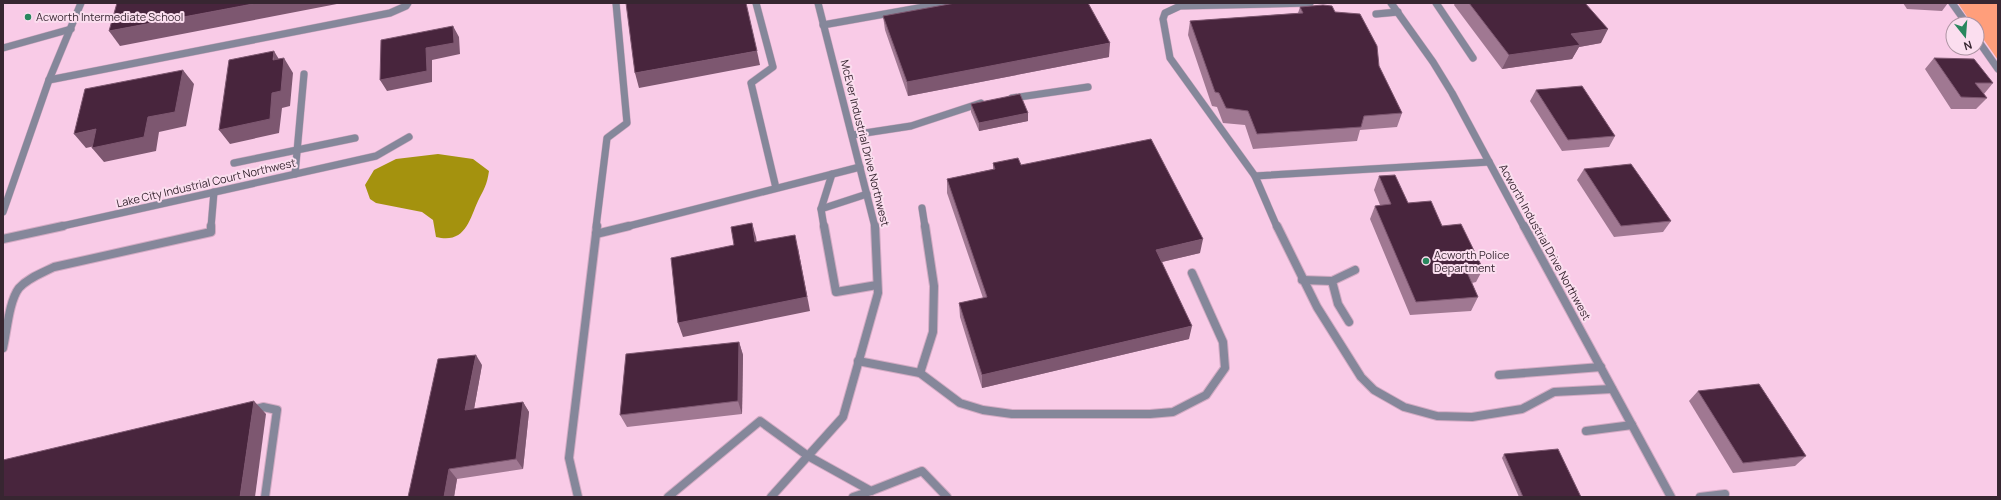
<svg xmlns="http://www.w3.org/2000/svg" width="2001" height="500" viewBox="0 0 2001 500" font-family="Manrope,sans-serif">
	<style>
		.green { fill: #ff9e7b }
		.water { fill: #a4920e }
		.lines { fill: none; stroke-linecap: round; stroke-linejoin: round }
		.service-far1-casing { stroke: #d2aac3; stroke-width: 8 }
		.service-casing { stroke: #d2aac3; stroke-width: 10 }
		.minor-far1-casing { stroke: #d2aac3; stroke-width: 8 }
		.minor-casing { stroke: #d2aac3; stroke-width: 10 }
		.tertiary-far1-casing { stroke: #d2aac3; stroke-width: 8 }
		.tertiary-casing { stroke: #d2aac3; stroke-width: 10 }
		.service-far1 { stroke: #85879a; stroke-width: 7 }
		.service { stroke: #85879a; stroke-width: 8 }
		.minor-far1 { stroke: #85879a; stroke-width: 7 }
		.minor { stroke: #85879a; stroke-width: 8 }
		.tertiary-far1 { stroke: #85879a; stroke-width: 7 }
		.tertiary { stroke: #85879a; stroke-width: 8 }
		.wall { fill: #a07892 }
		.shaded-wall { fill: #7d5770 }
		.building { fill: #48253d; stroke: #7d5770 }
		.poi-dot { fill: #29875e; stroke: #fbdeef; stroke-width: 1.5 }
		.labels { text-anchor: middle; stroke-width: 4; stroke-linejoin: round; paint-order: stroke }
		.poi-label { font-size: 11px; fill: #372631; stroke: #fbdeef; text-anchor: start }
		.street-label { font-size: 11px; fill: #372631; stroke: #fbdeef }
	</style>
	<rect width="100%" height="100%" fill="#f9cbe7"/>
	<!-- green -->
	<path class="green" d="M1958,3H1998V60L1977,30V24H1972Z"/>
	<!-- water -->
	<path class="water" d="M438,154L473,159L489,171C487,185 484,189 478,201C469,221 465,244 436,237L433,220L422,212L376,203L370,199L365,185L374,170L396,159Z"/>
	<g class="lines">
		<!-- service-far1 casing -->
		<g class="service-far1-casing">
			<g id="service-far1">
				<path d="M756,3L773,67L751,83L776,188"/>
				<path d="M1436,3L1473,58"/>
				<path d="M1376,14L1398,12"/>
				<path d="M823,25L946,3"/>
				<path d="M3,48L71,29"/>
				<path d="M49,80L390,13L406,6L408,3"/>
				<path d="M1012,98L1088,87"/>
				<path d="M852,135L911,126L981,103"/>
				<path d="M234,163L355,138"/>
				<path d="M295,174L304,74"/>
				<path d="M1255,176L1170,58L1163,19L1165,13L1180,6L1310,3"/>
				<path d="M922,208L925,227"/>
				<path d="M821,209L867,194"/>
				<path d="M211,227L214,192"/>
				<path d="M596,227L607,138L627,123L616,3"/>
				<path d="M625,227L860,167"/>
				<path d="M824,227L821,209L832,174"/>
				<path d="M1277,227L1255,176L1489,162"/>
			</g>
		</g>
		<!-- service casing -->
		<g class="service-casing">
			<g id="service">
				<path d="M824,226L836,292L877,285"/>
				<path d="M1277,226L1317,307L1361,377L1374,390L1404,407L1437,416L1472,417L1522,409L1554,392L1612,389"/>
				<path d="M596,234L629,226"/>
				<path d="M1302,280L1332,281"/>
				<path d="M1349,322L1338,304L1332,281L1355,270"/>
				<path d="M3,348C7,331 9,301 19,288C28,278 42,273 54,267L211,232V226"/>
				<path d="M858,361L920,373L960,403L983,410L1012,414H1150L1173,412L1206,395L1225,368L1223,342L1192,273"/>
				<path d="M920,373L933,332L934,286L925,226"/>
				<path d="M1499,375L1601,367"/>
				<path d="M250,411L263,407L277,410L265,497"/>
				<path d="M1586,431L1632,425"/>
				<path d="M578,497L569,458L597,226"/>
				<path d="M668,497L760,421L808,456L871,491L922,471L947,497"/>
				<path d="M853,497L871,491"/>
				<path d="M1700,497L1725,494"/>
			</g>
		</g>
		<!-- minor-far1 casing -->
		<g class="minor-far1-casing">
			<g id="minor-far1">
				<path d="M818,3L875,227"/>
				<path d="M1952,3L1967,24"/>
				<path d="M1977,39L1998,69"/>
				<path d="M3,212L49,80L81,3"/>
				<path d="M58,227L376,156L409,137"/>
			</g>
		</g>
		<!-- minor casing -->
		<g class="minor-casing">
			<g id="minor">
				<path d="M3,239L63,226"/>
				<path d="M771,497L843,417L878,293L875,226"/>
			</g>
		</g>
		<!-- tertiary-far1 casing -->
		<g class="tertiary-far1-casing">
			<path id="tertiary-far1" d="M1391,3L1433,62L1452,93L1524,227"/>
		</g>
		<!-- tertiary casing -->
		<g class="tertiary-casing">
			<path id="tertiary" d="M1524,226L1671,497"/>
		</g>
		<!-- service-far1 -->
		<use href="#service-far1" class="service-far1"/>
		<!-- service -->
		<use href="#service" class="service"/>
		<!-- minor-far1 -->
		<use href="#minor-far1" class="minor-far1"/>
		<!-- minor -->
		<use href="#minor" class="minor"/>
		<!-- tertiary-far1 -->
		<use href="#tertiary-far1" class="tertiary-far1"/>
		<!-- tertiary -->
		<use href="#tertiary" class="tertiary"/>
	</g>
	<!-- wall -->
	<g class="wall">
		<path d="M1455,3H1585L1601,43L1579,47L1572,59L1502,69L1454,5Z"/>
		<path d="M1903,3H1948L1942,11L1907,9Z"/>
		<path d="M1300,7L1335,12L1379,66L1402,113L1397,127L1360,130L1357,141L1253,149L1245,125L1223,123L1217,107L1212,106L1188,35L1190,21L1298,13Z"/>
		<path d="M883,16L1109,57L908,96L885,30Z"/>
		<path d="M1934,58L1993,83L1984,94L1987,98L1976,109H1951L1925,69Z"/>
		<path d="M1536,90L1615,136L1609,147L1562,151L1530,101Z"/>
		<path d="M971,104L1028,113V121L979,131L971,112Z"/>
		<path d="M993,163L1021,165L1200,253L1162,262L1189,339L982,388L960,317L959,303L983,298L947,193V179L993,169Z"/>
		<path d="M1584,169L1671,221L1663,232L1614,237L1577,180Z"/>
		<path d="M1379,176L1408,203L1442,226L1483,269L1476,282L1472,283L1478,297L1471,311L1410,315L1370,219L1375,206L1380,205L1374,190Z"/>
		<path d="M739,342L743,355L742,414L627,427L620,415Z"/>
		<path d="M482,365L474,409L523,402L529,412L523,469L457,479L454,497H408Z"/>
		<path d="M1698,391L1806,456L1795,466L1733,473L1689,401Z"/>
		<path d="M1504,454L1581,497H1519L1502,458Z"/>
	</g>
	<!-- shaded-wall -->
	<g class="shaded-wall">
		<path d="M258,3H342L120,46L109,31Z"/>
		<path d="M453,26L459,37L460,54L432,60V82L387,91L380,80L426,48Z"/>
		<path d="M1608,29L1601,43L1579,47L1572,59L1502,69L1509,55L1571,34Z"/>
		<path d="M1110,43L1109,57L908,96L907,82Z"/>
		<path d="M274,51L283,66L284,58L293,73L290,106L282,108L279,133L230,144L219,130L272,93Z"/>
		<path d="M757,51L760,65L639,88L635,73Z"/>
		<path d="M183,70L194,84L186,126L159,132L156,151L104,162L92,148L148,117Z"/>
		<path d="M1028,113V121L979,131V123Z"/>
		<path d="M96,129L108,143L86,148L74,134Z"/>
		<path d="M752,223L756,237L759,256L755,242Z"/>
		<path d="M1203,239L1200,253L1153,264L1156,250Z"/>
		<path d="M798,248L810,311L683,337L678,323Z"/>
		<path d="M1192,326L1189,339L982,388V375Z"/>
		<path d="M739,342L743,355L742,414L738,401Z"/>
		<path d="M476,355L482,365L472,420L465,410Z"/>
		<path d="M254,401L266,414L255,497H240Z"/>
		<path d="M523,402L529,412L523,469L516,459Z"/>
		<path d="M449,469L457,479L454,497H444Z"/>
	</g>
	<!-- building -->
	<g class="building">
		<path d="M117,3H258L109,31Z"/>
		<path d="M626,3H746L757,51L635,73Z"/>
		<path d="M955,3H1088L1110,43L907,82L883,16Z"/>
		<path d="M1469,3H1585L1608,29L1571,34L1580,45L1509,55Z"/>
		<path d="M1323,5L1332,6L1335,12L1360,14L1377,46L1379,66L1402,113L1364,116L1361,127L1257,134L1248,111L1226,108L1219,93L1215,92L1190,21L1303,13L1300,7Z"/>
		<path d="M453,26L454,43L426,48L427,71L380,80L381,40Z"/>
		<path d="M274,51L273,60L284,58L281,91L272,93L270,119L219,130L229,60Z"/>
		<path d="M1934,58L1974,59L1993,83H1975L1987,98L1961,97Z"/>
		<path d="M183,70L175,112L148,117L144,137L92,148L96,129L74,134L85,89Z"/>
		<path d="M1582,86L1615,136L1568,140L1536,90Z"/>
		<path d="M1020,94L1028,113L979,123L971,104Z"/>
		<path d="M1151,139L1203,239L1156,250L1192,326L982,375L959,303L987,297L947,179L995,169L993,163L1018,158L1021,165Z"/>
		<path d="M1631,164L1671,221L1621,226L1584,169Z"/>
		<path d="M1395,175L1408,203L1431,201L1442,226L1461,224L1483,269L1466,270L1478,297L1416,302L1375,206L1391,204L1379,176Z"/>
		<path d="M752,223L755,242L795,235L807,297L678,323L671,258L734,245L731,227Z"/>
		<path d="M739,342L738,401L620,415L626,354Z"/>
		<path d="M476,355L465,410L523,402L516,459L449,469L444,497H408L438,359Z"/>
		<path d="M1759,384L1806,456L1743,463L1698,391Z"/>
		<path d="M254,401L240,497H3V460Z"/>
		<path d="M1558,449L1581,497H1523L1504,454Z"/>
	</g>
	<!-- markers -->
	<g class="poi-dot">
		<circle cx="28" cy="17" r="4"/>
		<circle cx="1426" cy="261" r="4"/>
	</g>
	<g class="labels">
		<!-- poi labels -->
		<g class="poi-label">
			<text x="36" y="21">Acworth Intermediate School</text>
			<text x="1434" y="259">Acworth Police<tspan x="1434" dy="13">Department</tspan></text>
		</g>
		<!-- street labels -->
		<g class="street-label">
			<text transform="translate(865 143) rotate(76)" y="4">McEver Industrial Drive Northwest</text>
			<text transform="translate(206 183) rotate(-13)" y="4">Lake City Industrial Court Northwest</text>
			<text transform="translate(1545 242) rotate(61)" y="4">Acworth Industrial Drive Northwest</text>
		</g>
	</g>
	<!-- border -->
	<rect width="2001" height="500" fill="none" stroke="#372631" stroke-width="8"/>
	<!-- north arrow -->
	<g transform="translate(1965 36) rotate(163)"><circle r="19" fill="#fbdeef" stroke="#ad94a3"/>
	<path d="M0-3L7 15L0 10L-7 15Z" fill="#29875e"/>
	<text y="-6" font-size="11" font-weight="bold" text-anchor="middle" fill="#372631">N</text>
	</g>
</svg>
